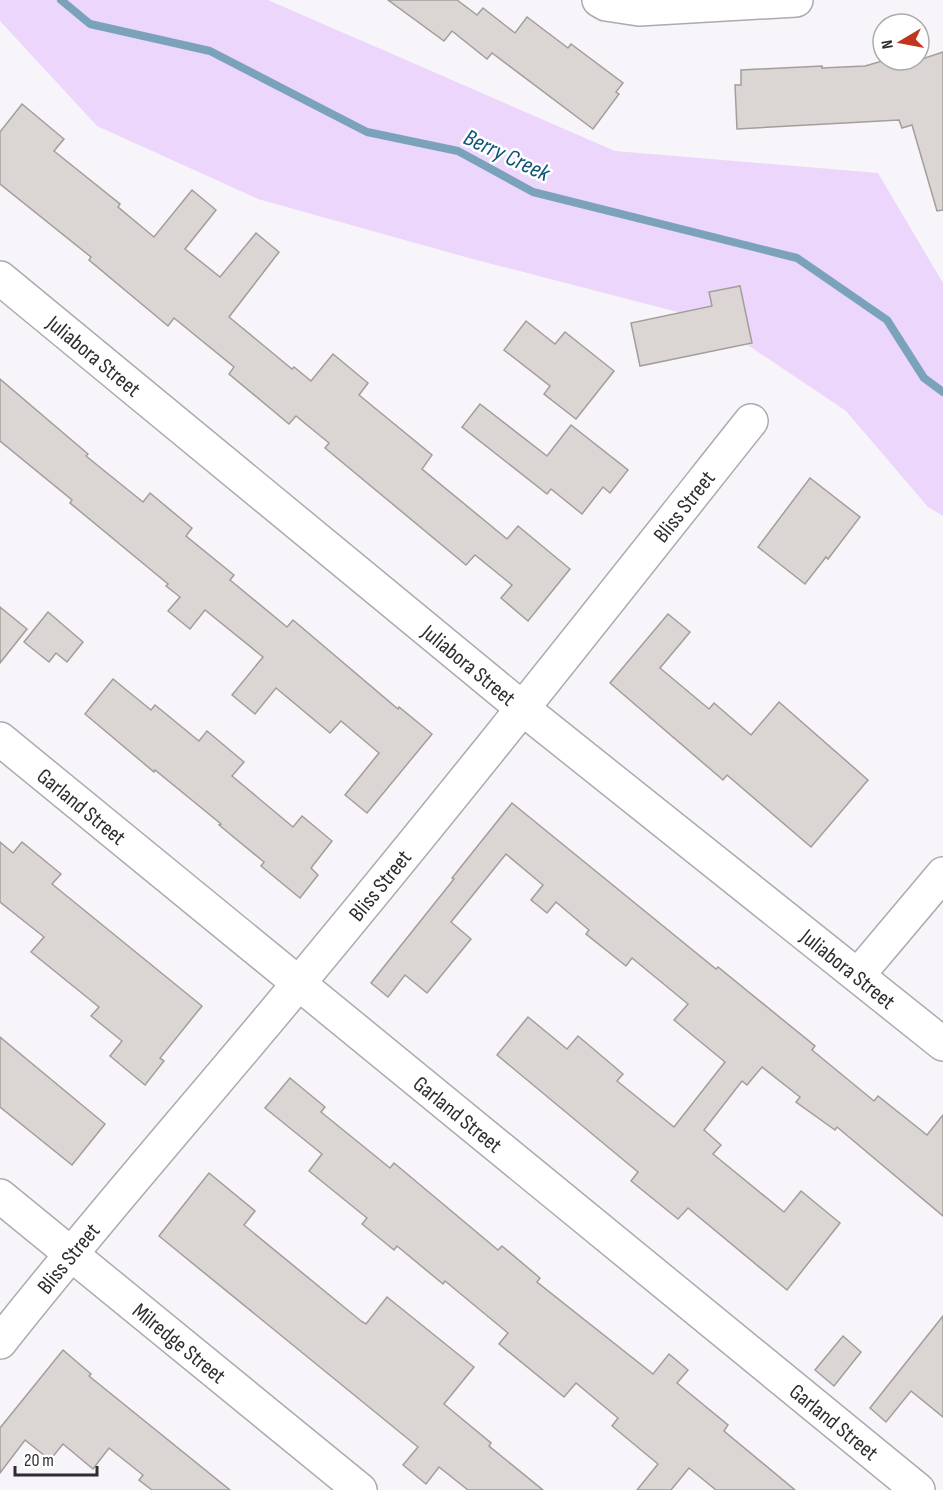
<svg xmlns="http://www.w3.org/2000/svg" width="943" height="1490" viewBox="0 0 943 1490" font-family="'Sofia Sans Condensed',sans-serif">
	<style>
		.green { fill: #ecd6fb }
		.lines { fill: none; stroke-linecap: round; stroke-linejoin: round }
		.stream { stroke: #7aa2bb; stroke-width: 8 }
		.building { fill: #dbd6d3; stroke: #a39e9b; stroke-width: 1.5 }
		.minor-casing { stroke: #adaaaf; stroke-width: 36 }
		.minor { stroke: #fff; stroke-width: 33 }
		.labels { text-anchor: middle; stroke-width: 5; stroke-linejoin: round; paint-order: stroke }
		.street-label { font-size: 22px; fill: #2e2d2f; stroke: #fff }
		.water-label { font-size: 24px; font-style: italic; fill: #0b5576; stroke: #fff }
	</style>
	<rect width="100%" height="100%" fill="#f7f5fa"/>
	<!-- green -->
	<path class="green" d="M0,0H268L615,151L878,173L943,283V516L928,507L846,411L712,321L469,258L258,199L97,126L0,21Z"/>
	<g class="lines">
		<!-- stream -->
		<path class="stream" d="M61,0L90,24L210,51L367,132L458,151L533,192L797,258L887,320L924,378L943,392"/>
	</g>
	<!-- building -->
	<g class="building">
		<path d="M388,0H457L477,15L483,8L515,33L527,17L568,48L571,44L623,83L616,92L619,94L593,129L492,53L487,59L452,31L444,41Z"/>
		<path d="M943,52V210L937,211L912,125L902,128L899,120L737,129L735,85H741V70L822,66V68L865,66L886,60H919Z"/>
		<path d="M22,104L64,139L54,151L120,204L118,207L154,237L192,190L216,210L185,249L220,277L256,233L279,252L229,317L292,369L294,367L311,381L333,354L368,383L359,395L432,455L422,469L507,539L518,526L570,569L528,621L501,598L512,585L475,555L466,565L325,448L329,443L296,416L289,424L229,374L234,367L174,318L168,326L89,260L91,257L0,184V132Z"/>
		<path d="M740,286L752,343L640,366L631,323L712,306L709,292Z"/>
		<path d="M526,321L555,344L565,332L614,371L576,419L544,394L550,386L504,350Z"/>
		<path d="M0,379L88,454L86,456L143,502L150,493L192,528L186,536L234,575L230,580L287,627L293,620L398,709L399,707L432,734L367,813L345,795L379,753L341,721L330,733L276,688L255,714L232,695L263,657L205,610L190,629L168,611L180,597L166,586L168,584L70,503L72,500L0,441Z"/>
		<path d="M480,404L547,456L571,425L628,470L610,493L603,487L582,514L551,489L547,494L462,427Z"/>
		<path d="M810,478L860,517L828,559L826,557L805,584L758,547Z"/>
		<path d="M0,607L27,629L0,663Z"/>
		<path d="M48,612L83,642L67,662L56,653L49,662L24,642Z"/>
		<path d="M668,614L690,632L660,668L709,709L714,703L751,735L779,702L868,780L811,847L727,775L723,780L610,683Z"/>
		<path d="M113,679L151,710L155,705L199,741L207,731L244,762L232,776L293,827L302,816L332,841L311,868L318,875L300,898L261,866L264,862L219,825L221,824L155,770L154,772L85,714Z"/>
		<path d="M512,803L716,969L718,967L815,1046L812,1050L874,1101L878,1096L927,1135L943,1115V1216L837,1127L835,1130L796,1102L800,1097L762,1067L747,1085L742,1081L704,1130L721,1145L713,1154L784,1212L801,1191L840,1223L787,1290L688,1208L678,1219L631,1181L638,1172L497,1055L528,1017L567,1049L578,1036L623,1074L617,1081L674,1127L725,1062L674,1020L688,1004L632,958L626,966L586,934L589,930L556,902L547,913L531,900L543,885L506,854L451,922L471,939L427,993L405,975L388,997L371,983L454,879L452,878Z"/>
		<path d="M0,842L13,853L22,842L61,874L52,884L202,1006L160,1058L164,1061L145,1085L110,1056L122,1041L91,1016L99,1007L31,952L44,937L0,902Z"/>
		<path d="M0,1037L105,1124L72,1165L0,1107Z"/>
		<path d="M290,1078L325,1107L321,1112L390,1168L394,1163L498,1250L502,1246L540,1278L537,1282L653,1374L669,1354L688,1370L677,1383L728,1425L724,1431L795,1490H716L689,1468L671,1490H637L658,1464L612,1426L618,1418L576,1383L564,1397L499,1344L508,1333L445,1281L443,1284L397,1246L394,1250L362,1224L367,1218L309,1171L322,1154L265,1108Z"/>
		<path d="M209,1173L255,1211L244,1225L361,1321L366,1324L387,1297L474,1367L444,1404L491,1443L489,1446L543,1490H468L439,1467L426,1484L403,1465L418,1447L159,1236Z"/>
		<path d="M943,1316V1417L911,1391L886,1422L870,1408Z"/>
		<path d="M843,1336L861,1352L834,1386L815,1370Z"/>
		<path d="M63,1350L91,1374L89,1376L230,1490H152L139,1480L143,1475L109,1448L93,1469L63,1444L50,1460L25,1440L0,1473V1428Z"/>
	</g>
	<g class="lines">
		<!-- minor casing -->
		<g class="minor-casing">
			<g id="minor">
				<path d="M599,0L606,4L639,9L796,0"/>
				<path id="s1" d="M0,278L522,708L943,1044"/>
				<path id="s2" d="M0,739L918,1490"/>
				<path d="M858,975L943,874"/>
				<path id="s3" d="M0,1196L360,1490"/>
				<path id="s4" d="M0,1342C96,1220 199,1104 298,984C452,799 601,610 751,421"/>
			</g>
		</g>
		<!-- minor -->
		<use href="#minor" class="minor"/>
	</g>
	<g class="labels">
		<!-- street labels -->
		<g class="street-label">
			<text dy="8" stroke="none"><textPath href="#s1" startOffset="122">Juliabora Street</textPath></text>
			<text dy="8" stroke="none"><textPath href="#s4" startOffset="1080">Bliss Street</textPath></text>
			<text dy="8" stroke="none"><textPath href="#s1" startOffset="608">Juliabora Street</textPath></text>
			<text dy="8" stroke="none"><textPath href="#s2" startOffset="106">Garland Street</textPath></text>
			<text dy="8" stroke="none"><textPath href="#s4" startOffset="594">Bliss Street</textPath></text>
			<text dy="8" stroke="none"><textPath href="#s1" startOffset="1094">Juliabora Street</textPath></text>
			<text dy="8" stroke="none"><textPath href="#s2" startOffset="592">Garland Street</textPath></text>
			<text dy="8" stroke="none"><textPath href="#s4" startOffset="108">Bliss Street</textPath></text>
			<text dy="8" stroke="none"><textPath href="#s3" startOffset="232">Milredge Street</textPath></text>
			<text dy="8" stroke="none"><textPath href="#s2" startOffset="1078">Garland Street</textPath></text>
		</g>
		<!-- water labels -->
		<g class="water-label">
			<text transform="translate(507 155) rotate(25)" y="8">Berry Creek</text>
		</g>
	</g>
	<!-- north arrow -->
	<g transform="translate(901 42) rotate(260)"><circle r="28" fill="#ffffff" stroke="#ababac" stroke-width="1.5"/>
	<path d="M0-4.5L10 22L0 15L-10 22Z" fill="#c0351d"/>
	<text y="-9" font-size="16" font-weight="bold" text-anchor="middle" fill="#2e2d2f">N</text>
	</g>
	<!-- scale -->
	<path d="M15 1466v9h82v-9" fill="none" stroke="#2e2d2f" stroke-width="3"/>
	<text x="24" y="1466" font-size="18" fill="#2e2d2f" stroke="#ffffff" stroke-width="4.5" paint-order="stroke">20 m</text>
</svg>
